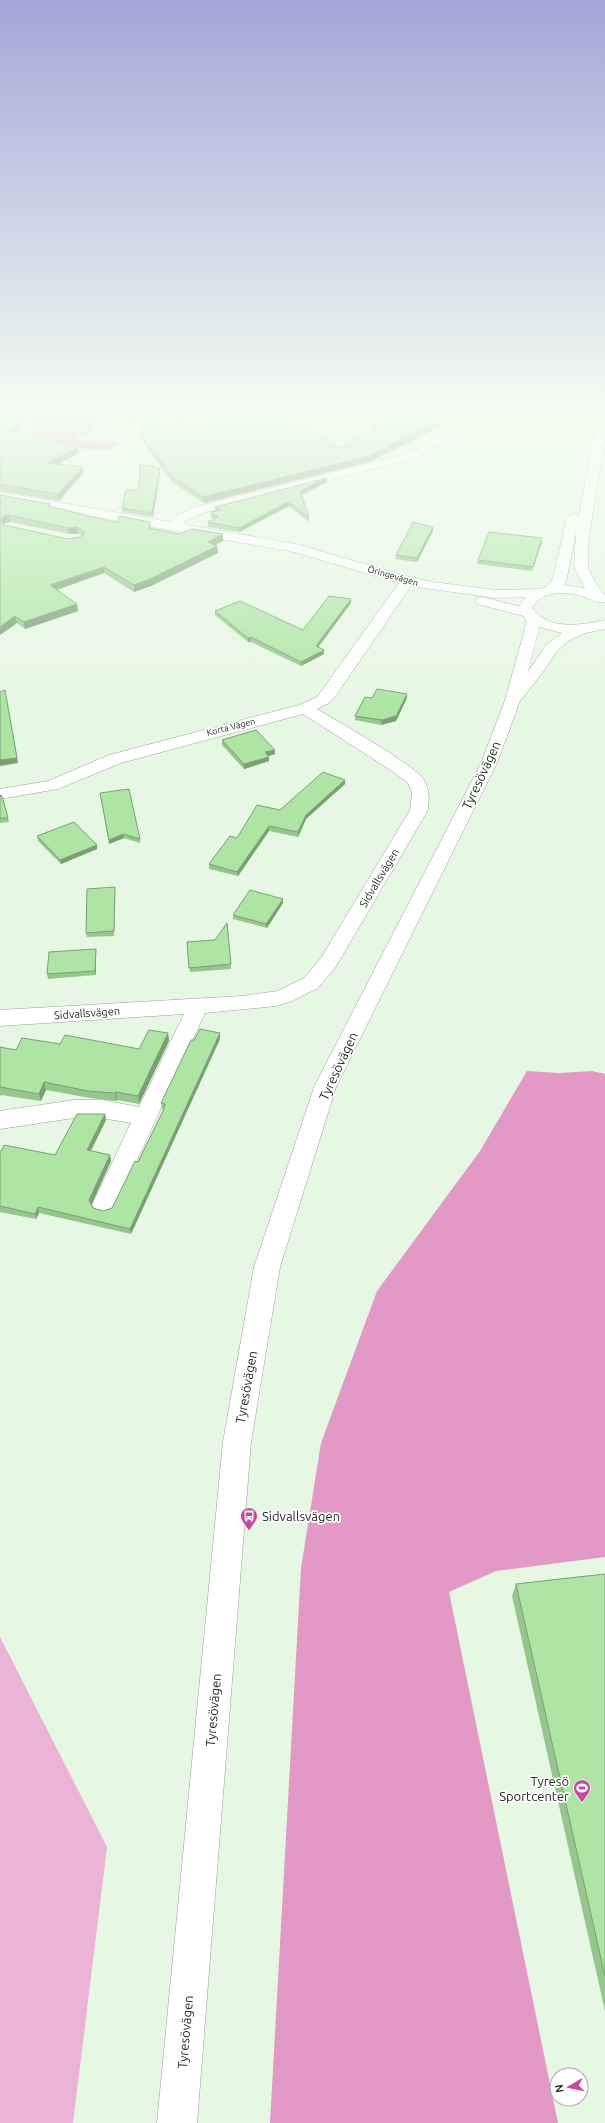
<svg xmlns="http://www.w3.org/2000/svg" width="605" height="2123" viewBox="0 0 605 2123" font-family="Ubuntu,sans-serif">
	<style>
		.green { fill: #ebb4d5 }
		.forest { fill: #e299c6 }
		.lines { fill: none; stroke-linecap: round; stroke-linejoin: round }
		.minor-casing { stroke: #93a490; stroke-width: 1 }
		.secondary-casing { stroke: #93a490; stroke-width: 1 }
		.minor { fill: #fff; fill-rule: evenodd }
		.secondary { fill: #fff; fill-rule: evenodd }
		.wall { fill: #96c58e; fill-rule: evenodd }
		.shaded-wall { fill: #7aa074 }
		.building { fill: #aee5a5; stroke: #7aa074; fill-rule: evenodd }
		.labels { text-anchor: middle; stroke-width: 3.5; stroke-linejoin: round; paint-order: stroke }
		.far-street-label { font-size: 9px; fill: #262d25; stroke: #fff }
		.street-label { font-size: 11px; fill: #262d25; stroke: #fff }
		.near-street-label { font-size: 13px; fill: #262d25; stroke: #fff }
		.near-poi-label { font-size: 13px; fill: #262d25; stroke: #fff; text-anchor: start }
	</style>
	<rect width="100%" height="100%" fill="#e6f8e3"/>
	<!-- green -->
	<path class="green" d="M0,1637L107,1847L73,2123H0Z"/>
	<!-- forest -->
	<g class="forest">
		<path d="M30,412H102L103,416L92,429L74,440L118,442L113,449C85,451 59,446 32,440L33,429L28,420Z"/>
		<path d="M527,1071L559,1073L592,1071L605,1074V1557L496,1571L449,1592L558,2123H270L301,1568L321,1443L377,1291L480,1151Z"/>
	</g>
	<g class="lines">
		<!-- minor casing -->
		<g class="minor-casing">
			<g id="minor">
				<path d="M153,412H165L177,422C193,419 206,411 221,412L200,424L175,429L171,428Z"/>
				<path d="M286,412H296L291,424L287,425L281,422Z"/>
				<path d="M498,412H516L515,414L481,422L459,432L418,457L203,513L185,521L183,524L296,544L409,577L433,582L495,590L540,589L545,590L547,593L545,596L540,597L495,598L411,586L337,694L329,703L317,709C337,721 415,765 424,780C430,791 429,799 428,810L335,968L318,988L292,1001L276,1006L205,1013L113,1212L104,1215L95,1212L92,1205L131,1123L102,1118H74L0,1129V1111L74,1100H102L139,1107L184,1014L0,1026V1010L242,996L278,991L304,978L321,958L410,810L412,793L408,783L389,769L303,714L121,763L58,789L0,799V789L48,781L109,755L299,705L317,697L399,583L294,552L46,508L0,537V527L33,506L0,500V492L171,522L177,515L195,507L410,453L451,428L473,418Z"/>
				<path d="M482,597L533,610L535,613L533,616L528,617L477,604L475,601L477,598Z"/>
			</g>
		</g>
		<!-- secondary casing -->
		<g class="secondary-casing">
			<path id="secondary" d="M600,412H605V436L588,543V567L596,584L605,595V602C598,604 593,600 587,598C569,591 543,589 532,608C548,631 582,625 605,620V629L585,633L568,641L557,651L543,672L520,701L497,763L336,1087L280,1267L251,1442L197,2123H157L223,1442L254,1267L314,1087L481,763L504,703L525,629L526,620L518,608C531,585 540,595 552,581L567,518L573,514L579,517L592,442ZM576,532L574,567L585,588L564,585L566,582ZM539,627L562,633L546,645L528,672Z"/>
		</g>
		<!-- minor -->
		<use href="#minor" class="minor"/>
		<!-- secondary -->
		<use href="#secondary" class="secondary"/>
	</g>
	<!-- wall -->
	<g class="wall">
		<path d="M0,412H27V414L16,432L78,447L79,453L58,464L83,473L59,501L0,491Z"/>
		<path d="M119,412H157L170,423L175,424L282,417L294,427L339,448L374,430L358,412H438L445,419L444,425L369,462L204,503L173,483L142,442L141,436L143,417L129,425Z"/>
		<path d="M167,412H208L177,420Z"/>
		<path d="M160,472L153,517L122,512V508L139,490Z"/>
		<path d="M327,482L302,495L309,517V522L289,506L239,532L208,527V522L214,519L211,517V512L215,511V507Z"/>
		<path d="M0,495L50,504V506L118,523L150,522L151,528L179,534H223V541L215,545L217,546L218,553L151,586L134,592L104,573L56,590L77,604L78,611L25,629L17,623L0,635ZM10,522L69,534H78L82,536L81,537L68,539L3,525L5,523Z"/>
		<path d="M433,527V531L417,562L395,559L396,555Z"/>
		<path d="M542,542L532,571L477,564L478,560Z"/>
		<path d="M351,603L318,647L324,650V654L301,666L251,642H248L215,615V611L303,630Z"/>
		<path d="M407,694V698L396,721L381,725L355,720V716L372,698Z"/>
		<path d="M222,740L275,750V754L268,756L269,761L244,769L222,745Z"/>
		<path d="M345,780V784L306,819L298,837L269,831L238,876L209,869V864L280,810Z"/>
		<path d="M100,793L140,839V843L124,838L109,844Z"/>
		<path d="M0,795L2,796L9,822L0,823Z"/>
		<path d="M37,836L97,849L61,864L38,841Z"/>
		<path d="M115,892L114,936L87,937L86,933Z"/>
		<path d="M283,899V903L267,928L233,919V915Z"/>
		<path d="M227,923L231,969L190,972L187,942L215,940Z"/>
		<path d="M96,949V975L48,979L47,974Z"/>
		<path d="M168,1033L169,1041L139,1104L117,1100L116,1101L90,1098L46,1090L41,1101L1,1095L0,1097V1047L16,1050L60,1044L139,1049Z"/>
		<path d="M220,1033V1039L131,1234L39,1213L36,1219L0,1212V1153L55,1155L105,1114L106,1120L91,1151L110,1155L111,1161L91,1204L93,1208L103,1211L112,1208L138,1162L163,1111V1109H162L161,1103L194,1040Z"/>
		<path d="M605,1574V2011L512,1596L516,1584Z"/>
	</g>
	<!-- shaded-wall -->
	<g class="shaded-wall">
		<path d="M24,412H27V414L13,437L12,431Z"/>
		<path d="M141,412H143L144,417L129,425L128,419Z"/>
		<path d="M186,412H208L177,420V414Z"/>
		<path d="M282,412H286L280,421V415Z"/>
		<path d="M445,419L444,425L369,462L204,503L203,497Z"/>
		<path d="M78,447L79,453L48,470V463Z"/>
		<path d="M83,467V473L59,501L58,494Z"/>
		<path d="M160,468V472L153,517L152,513Z"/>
		<path d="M327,478V482L300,495V491Z"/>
		<path d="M288,502L289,506L239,532V528Z"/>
		<path d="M9,515L10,522L5,523L3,527L1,520L4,516Z"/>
		<path d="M77,527L78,534H69L68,528Z"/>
		<path d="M433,527V531L417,562V558Z"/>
		<path d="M223,534V541L208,549V542Z"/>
		<path d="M542,538V542L532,571L533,567Z"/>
		<path d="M217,546L218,553L151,586L134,592V585Z"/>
		<path d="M104,567V573L51,592L50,585Z"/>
		<path d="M351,599V603L316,650V646Z"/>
		<path d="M77,604L78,611L25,629L24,622Z"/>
		<path d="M15,616L17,623L0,635V627Z"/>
		<path d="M251,637V642H248V638Z"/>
		<path d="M324,650V654L301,666V662Z"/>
		<path d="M407,694V698L396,721L381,725L382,720Z"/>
		<path d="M6,696L18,763L0,766V760Z"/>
		<path d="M275,750V754L265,757V752Z"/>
		<path d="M269,757V761L244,769V764Z"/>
		<path d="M345,780V784L306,819L298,837V832L306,815Z"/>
		<path d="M269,826V831L238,876L237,872Z"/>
		<path d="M123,834L124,838L109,844V840Z"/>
		<path d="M97,845V849L61,864L60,860Z"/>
		<path d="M283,899V903L267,928L266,924Z"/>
		<path d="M96,949V975L95,971Z"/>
		<path d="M168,1033L169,1041L139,1104L138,1096Z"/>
		<path d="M220,1033V1039L131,1234L130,1229Z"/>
		<path d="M44,1082L46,1090L41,1101L39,1094Z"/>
		<path d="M116,1092L117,1100L116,1101L115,1093Z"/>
		<path d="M105,1114L106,1120L88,1156L87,1150Z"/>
		<path d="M110,1155L111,1161L91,1206L89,1200Z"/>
		<path d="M38,1207L39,1213L36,1219L35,1214Z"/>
	</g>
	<!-- building -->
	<g class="building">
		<path d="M0,412H24L12,431L78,447L48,463L83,467L58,494L0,484Z"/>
		<path d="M123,412H141L128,419Z"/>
		<path d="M143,412H157L170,423L175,424L200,419L213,412H282L280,415L286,420L291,419L294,427L304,425L339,448L378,428L364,412H438L445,419L369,456L203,497L173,477L141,436Z"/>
		<path d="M174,412H186L177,414Z"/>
		<path d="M140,464L160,468L152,513L122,508L126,490H139Z"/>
		<path d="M327,478L300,491L309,517L288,502L239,528L208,522L218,517L211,512L220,510L215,507Z"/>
		<path d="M0,495L50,504L48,506L118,523L119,516L150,522L149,528L179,534L192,529L223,534L208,542L217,546L150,579L134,585L104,567L50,585L77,604L24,622L15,616L0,627ZM9,515L68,528L77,527L85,532L81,537L68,539L4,525L1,520L4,516Z"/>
		<path d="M413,522L433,527L417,558L396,555Z"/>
		<path d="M489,532L542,538L533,567L478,560Z"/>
		<path d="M329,596L351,599L316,646L324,650L301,662L251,637L248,638L215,611L240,601L303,630Z"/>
		<path d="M377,689L407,694L396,716L382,720L355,716L365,697L372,698Z"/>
		<path d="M5,690L17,758L0,760V692Z"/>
		<path d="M256,730L275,750L265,752L269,757L244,764L222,740Z"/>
		<path d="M323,772L345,780L306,815L298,832L269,826L237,872L209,864L230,836L237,838L257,805L280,810Z"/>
		<path d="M129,789L140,839L123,834L109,840L100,793Z"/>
		<path d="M0,795L2,796L8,818H0Z"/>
		<path d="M74,822L97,845L60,860L37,836Z"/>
		<path d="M115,887L114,931L86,933L87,889Z"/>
		<path d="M250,890L283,899L266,924L233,915Z"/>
		<path d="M227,923L231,964L189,968L187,942L215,940Z"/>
		<path d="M96,949L95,971L47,974L49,952Z"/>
		<path d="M200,1029L220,1033L130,1229L38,1207L35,1214L0,1206V1153L4,1145L55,1155L77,1114H105L87,1150L110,1155L89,1200L93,1208L103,1211L112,1208L135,1161L138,1162L163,1111L165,1104L161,1103L191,1040H194Z"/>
		<path d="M149,1030L168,1033L138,1096L116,1092L115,1093L88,1091L44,1082L39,1094L0,1087V1047L16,1050L22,1038L60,1044L65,1035L139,1049Z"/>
		<path d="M605,1574V1976L516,1584Z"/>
	</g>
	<!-- sky -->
	<linearGradient id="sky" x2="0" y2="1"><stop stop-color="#a2a6d8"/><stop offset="0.58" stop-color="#f4fcf2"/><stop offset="1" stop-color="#f4fcf2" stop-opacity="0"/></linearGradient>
	<rect width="605" height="709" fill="url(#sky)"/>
	<!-- icons -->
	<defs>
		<g id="bus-pin" transform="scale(0.9)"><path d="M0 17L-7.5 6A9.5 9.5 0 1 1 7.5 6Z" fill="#c44a9d" stroke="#fff"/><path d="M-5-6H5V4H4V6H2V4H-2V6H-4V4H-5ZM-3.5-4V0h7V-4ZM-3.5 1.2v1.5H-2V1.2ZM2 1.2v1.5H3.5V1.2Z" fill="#fff"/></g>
		<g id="stadium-pin" transform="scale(0.9)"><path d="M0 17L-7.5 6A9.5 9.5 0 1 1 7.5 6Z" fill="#c44a9d" stroke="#fff"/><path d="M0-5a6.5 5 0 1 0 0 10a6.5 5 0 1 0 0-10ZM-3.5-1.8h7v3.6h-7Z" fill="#fff"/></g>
	</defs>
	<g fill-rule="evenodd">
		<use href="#bus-pin" x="249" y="1516"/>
		<use href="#stadium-pin" x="582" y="1788"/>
	</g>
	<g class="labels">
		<!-- far-street labels -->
		<g class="far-street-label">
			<text transform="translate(393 576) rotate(16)" y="3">Öringevägen</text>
			<text transform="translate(231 727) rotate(-14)" y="3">Korta Vägen</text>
		</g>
		<!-- street labels -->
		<g class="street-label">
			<text transform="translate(379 878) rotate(-59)" y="4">Sidvallsvägen</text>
			<text transform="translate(87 1013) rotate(-4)" y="4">Sidvallsvägen</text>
		</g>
		<!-- near-street labels -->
		<g class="near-street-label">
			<text transform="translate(481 775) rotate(-65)" y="5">Tyresövägen</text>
			<text transform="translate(338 1066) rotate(-65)" y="5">Tyresövägen</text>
			<text transform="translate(246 1387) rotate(-80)" y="5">Tyresövägen</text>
			<text transform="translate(213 1710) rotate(-85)" y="5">Tyresövägen</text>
			<text transform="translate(185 2032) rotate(-85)" y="5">Tyresövägen</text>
		</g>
		<!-- near-poi labels -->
		<g class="near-poi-label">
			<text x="262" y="1521">Sidvallsvägen</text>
			<text x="569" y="1786" text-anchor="end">Tyresö<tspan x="569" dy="15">Sportcenter</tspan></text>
		</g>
	</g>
	<!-- north arrow -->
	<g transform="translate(569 2087) rotate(261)"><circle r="19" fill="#ffffff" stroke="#a8aba8"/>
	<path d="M0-3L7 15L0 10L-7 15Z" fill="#c44a9d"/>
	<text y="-6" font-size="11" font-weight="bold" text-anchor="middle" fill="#262d25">N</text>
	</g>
</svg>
